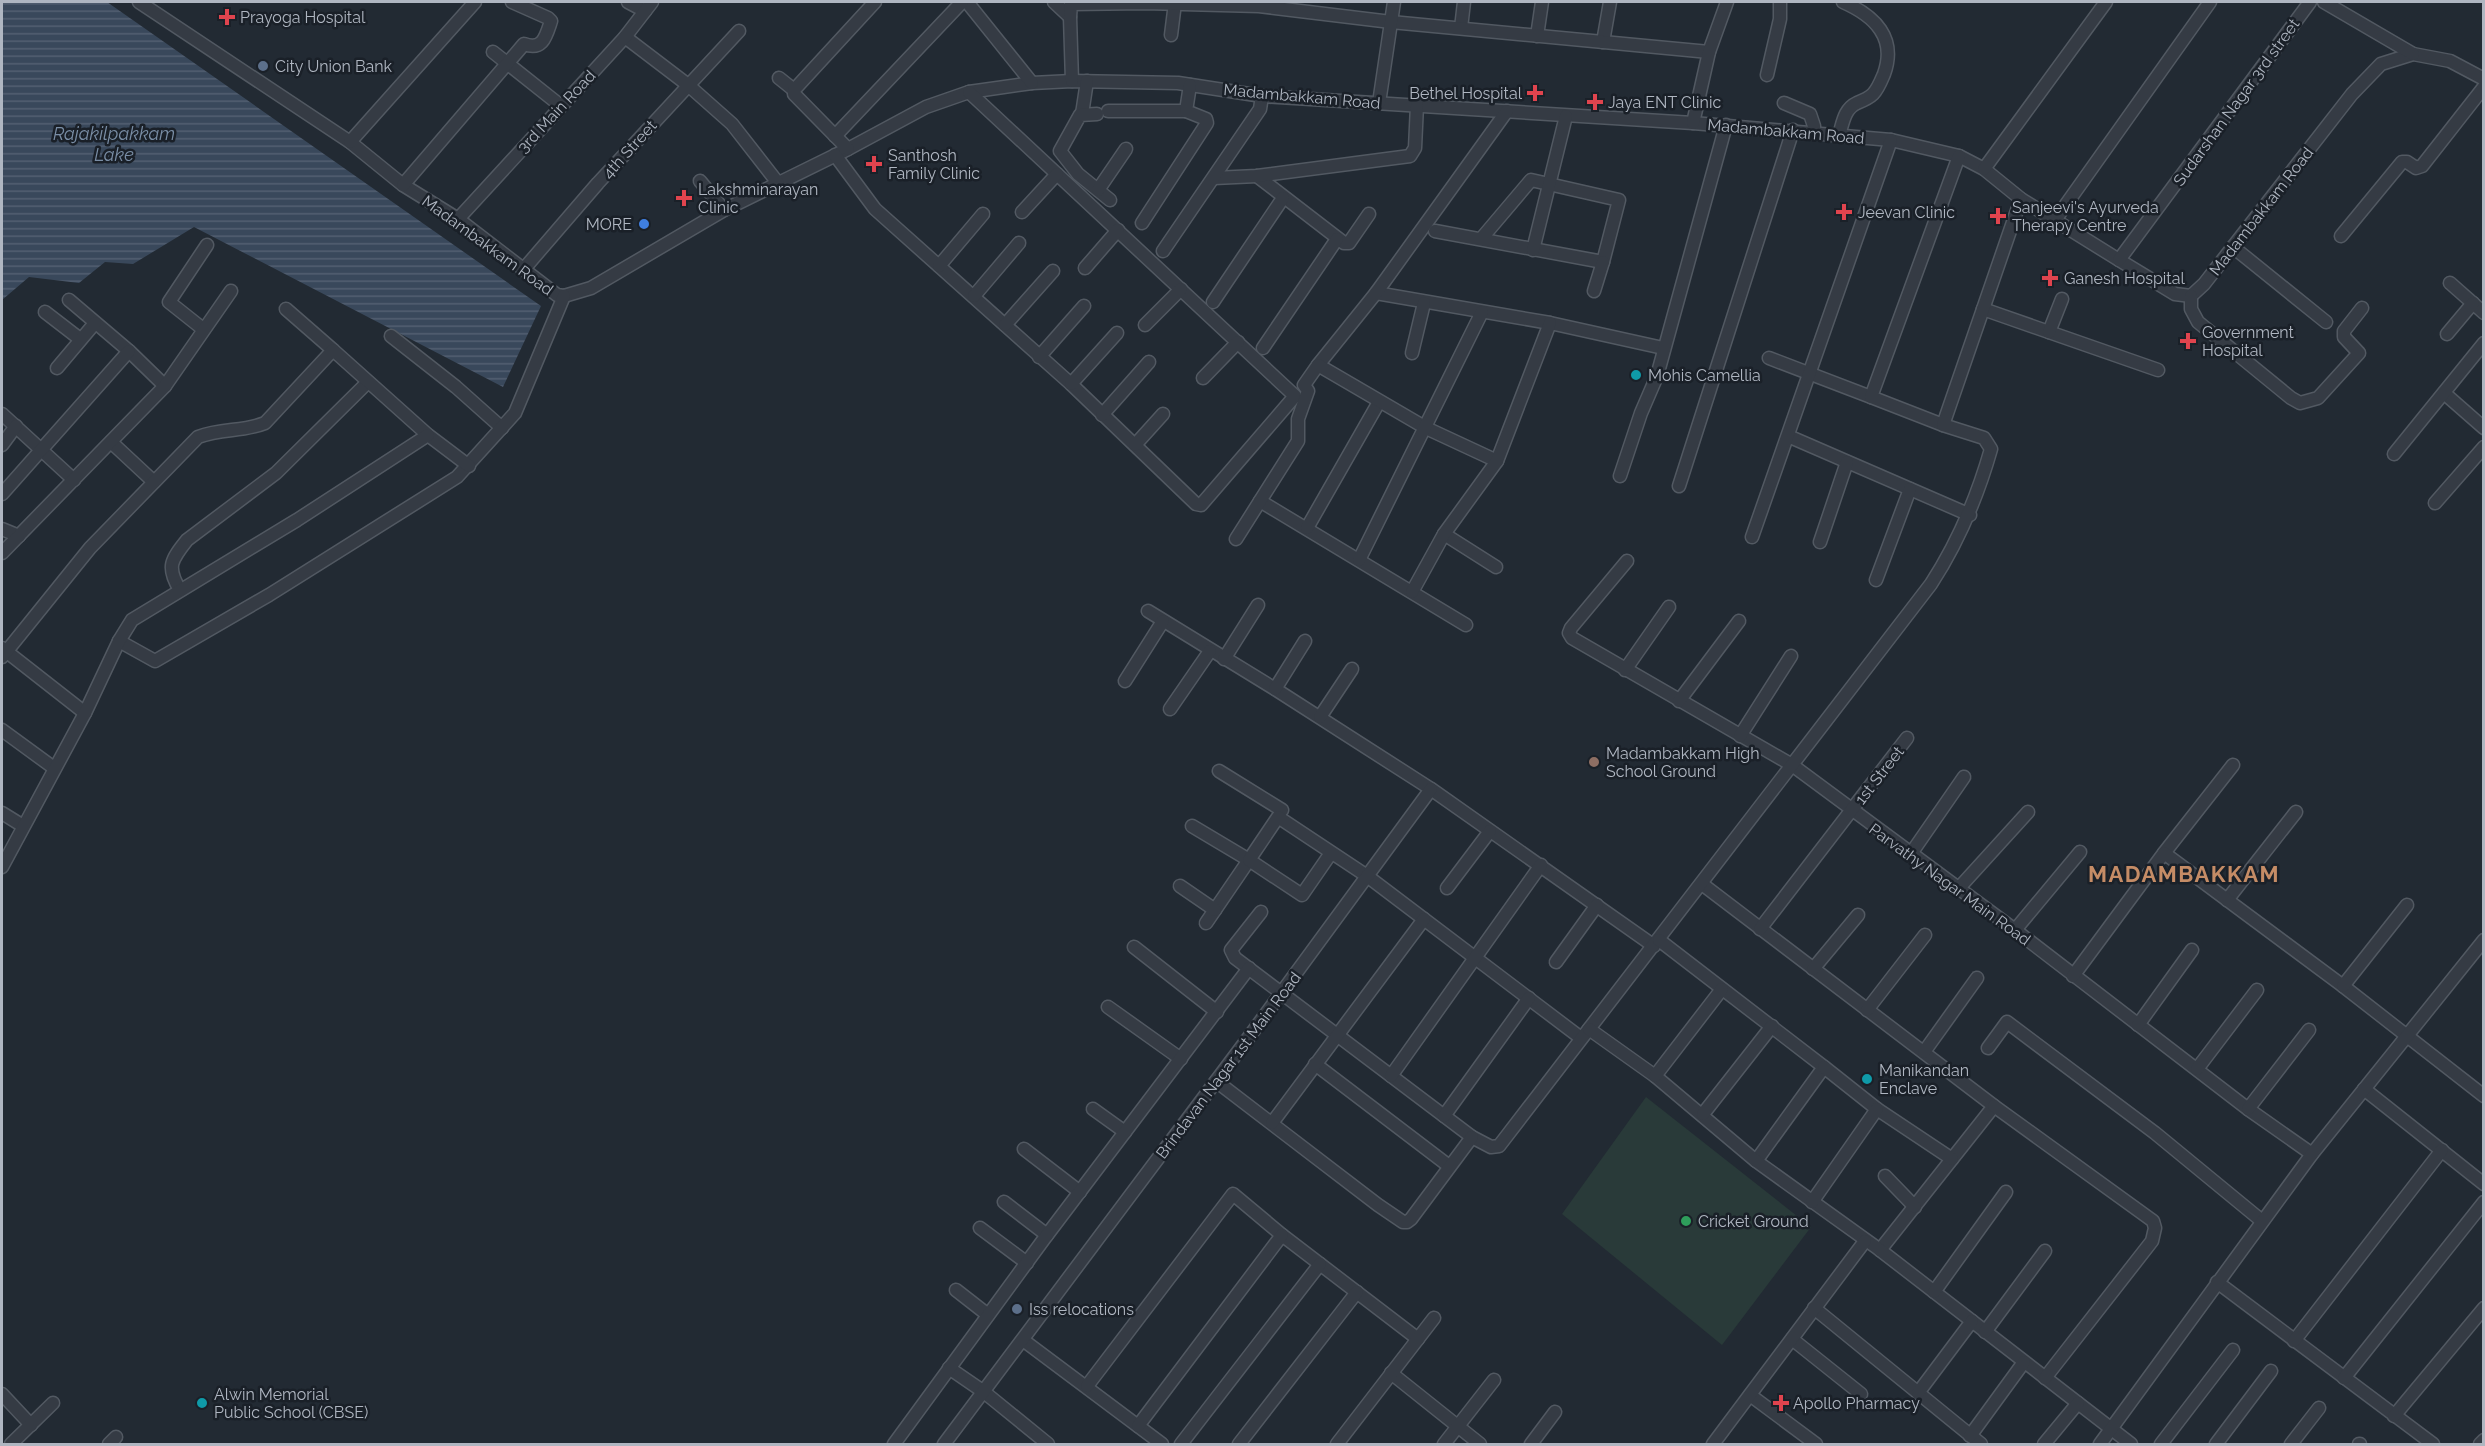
<svg xmlns="http://www.w3.org/2000/svg" width="2485" height="1446" viewBox="0 0 2485 1446" font-family="Raleway,sans-serif">
	<style>
		.green { fill: #293a39 }
		.water { fill: url(#water-rules) }
		.lines { fill: none; stroke-linecap: round; stroke-linejoin: round }
		.minor-casing { stroke: #525962; stroke-width: 15 }
		.minor { stroke: #353b44; stroke-width: 12 }
		.health-dot { fill: #e0444e; stroke: #1a2028; stroke-width: 2 }
		.service-dot { fill: #5c6f8a; stroke: #1a2028; stroke-width: 2 }
		.shop-dot { fill: #3f7fe0; stroke: #1a2028; stroke-width: 2 }
		.culture-dot { fill: #0f9aa8; stroke: #1a2028; stroke-width: 2 }
		.education-dot { fill: #8d6e63; stroke: #1a2028; stroke-width: 2 }
		.leisure-dot { fill: #2e9e5b; stroke: #1a2028; stroke-width: 2 }
		.labels { text-anchor: middle; stroke-width: 5; stroke-linejoin: round; paint-order: stroke }
		.poi-label { font-size: 16px; fill: #afb6c1; stroke: #1a2028; text-anchor: start }
		.street-label { font-size: 16px; fill: #afb6c1; stroke: #1a2028 }
		.water-label { font-size: 18px; font-style: italic; fill: #7a8ea6; stroke: #1a2028 }
		.district-label { font-size: 22px; font-weight: bold; letter-spacing: 1.5px; fill: #c58c66; stroke: #1a2028 }
	</style>
	<defs>
		<pattern id="water-rules" width="6" height="5" patternUnits="userSpaceOnUse" patternTransform="scale(1.5)"><rect width="6" height="5" fill="#39485b"/><path d="M0 2.5h6" fill="none" stroke="#536071"/></pattern>
	</defs>
	<rect width="100%" height="100%" fill="#222a33"/>
	<!-- green -->
	<path class="green" d="M1646,1097L1811,1227L1722,1345L1562,1214Z"/>
	<!-- water -->
	<path class="water" d="M2,2H107L541,306L503,387L194,227L133,264L105,262L79,283L29,277L2,300Z"/>
	<g class="lines">
		<!-- minor casing -->
		<g class="minor-casing">
			<g id="minor">
				<path d="M139,2L350,142L403,185L458,219L557,295L564,296L591,288L724,210L848,149L926,107L969,92L1032,83L1072,81L1178,83L1262,96L1693,123L1891,140L1959,156L1984,169L2021,199L2119,260L2175,294L2191,296L2204,284L2352,94L2381,64L2413,54L2450,61L2484,79"/>
				<path d="M628,2L645,11"/>
				<path d="M967,2L1032,83"/>
				<path d="M1054,2L1070,17"/>
				<path d="M2324,2L2413,54"/>
				<path d="M1461,28L1464,2"/>
				<path d="M1171,35L1175,3"/>
				<path d="M1537,36L1542,2"/>
				<path d="M625,37L688,85L732,124L778,183"/>
				<path d="M1603,42L1610,2"/>
				<path d="M493,52L561,106"/>
				<path d="M1767,75L1780,19V2"/>
				<path d="M779,78L794,90"/>
				<path d="M1072,81L1070,17L1071,4L1145,3L1259,6L1391,22L1709,52"/>
				<path d="M1379,103L1394,2"/>
				<path d="M1784,103L1810,114L1814,126V132"/>
				<path d="M1108,111H1186"/>
				<path d="M1082,114L1087,81"/>
				<path d="M1097,114L1080,115L1060,151L1078,174L1110,200"/>
				<path d="M1693,123L1709,52L1727,2"/>
				<path d="M1839,135C1843,123 1844,109 1857,103C1862,101 1869,98 1873,94C1878,89 1881,81 1884,74C1897,38 1875,16 1843,2"/>
				<path d="M835,136L962,2"/>
				<path d="M350,142L475,2"/>
				<path d="M848,149L794,94V90L875,2"/>
				<path d="M835,155L875,209L1071,384L1196,504L1201,505L1295,396L969,92"/>
				<path d="M1984,169L2106,2"/>
				<path d="M1257,176L1344,243H1349L1369,214"/>
				<path d="M1214,178L1257,176L1410,156L1415,148L1417,105"/>
				<path d="M700,181L724,210"/>
				<path d="M403,185L524,44C543,51 546,36 551,21L548,18L512,2"/>
				<path d="M1098,190L1126,149"/>
				<path d="M1022,212L1057,174"/>
				<path d="M458,219L625,37L652,2"/>
				<path d="M2055,220L2210,2"/>
				<path d="M1142,223L1207,123L1206,119L1186,111L1190,85"/>
				<path d="M1435,231L1603,262L1619,200L1531,180L1481,239"/>
				<path d="M2341,236L2402,162H2407L2416,168L2422,166L2484,87"/>
				<path d="M2233,247L2326,322"/>
				<path d="M1533,250L1566,116"/>
				<path d="M1163,251L1260,109L1262,96"/>
				<path d="M2119,260L2310,2"/>
				<path d="M939,266L983,214"/>
				<path d="M1085,268L1118,230"/>
				<path d="M523,270L598,183L739,31"/>
				<path d="M2450,283L2484,313"/>
				<path d="M1594,291L1603,262"/>
				<path d="M1376,293L1550,323L1663,348"/>
				<path d="M974,296L1019,243"/>
				<path d="M2191,296V309L2198,322L2291,398L2300,403L2318,398L2359,353L2344,337V331L2362,308"/>
				<path d="M69,300L129,351L165,386"/>
				<path d="M1213,302L1283,198"/>
				<path d="M286,309L333,350"/>
				<path d="M1983,309L2158,370"/>
				<path d="M45,312L80,339"/>
				<path d="M1005,325L1053,271"/>
				<path d="M1145,325L1181,289"/>
				<path d="M203,329L169,302L207,245"/>
				<path d="M2049,332L2062,299"/>
				<path d="M2447,334L2473,303"/>
				<path d="M391,336L456,387L502,428"/>
				<path d="M1263,348L1337,239"/>
				<path d="M1412,353L1424,303"/>
				<path d="M1039,357L1084,306"/>
				<path d="M1769,358L1871,397"/>
				<path d="M1318,365L1376,293L1507,111"/>
				<path d="M57,368L95,323"/>
				<path d="M1203,378L1238,342"/>
				<path d="M1071,384L1117,333"/>
				<path d="M2444,393L2484,428"/>
				<path d="M2,414L74,480"/>
				<path d="M1102,415L1149,362"/>
				<path d="M1943,425L1871,397L1959,156"/>
				<path d="M1788,436L1970,515"/>
				<path d="M111,442L154,482"/>
				<path d="M2,445L16,426"/>
				<path d="M1135,445L1163,414"/>
				<path d="M2394,454L2484,343"/>
				<path d="M1620,476L1641,413L1657,376L1726,125"/>
				<path d="M1679,486L1793,130"/>
				<path d="M2,494L129,351"/>
				<path d="M1260,501L1466,625"/>
				<path d="M2435,503L2484,447"/>
				<path d="M1307,528L1379,402"/>
				<path d="M2,529L19,536"/>
				<path d="M1444,534L1496,567"/>
				<path d="M1752,537L1891,140"/>
				<path d="M1236,539L1298,441V419L1308,391L1304,385L1318,365L1426,428L1497,461"/>
				<path d="M1820,542L1847,462"/>
				<path d="M2,553L165,386L231,291"/>
				<path d="M1359,560L1482,312"/>
				<path d="M1627,561L1571,628L1569,633L1572,638L1792,765L2015,930L2248,1109L2312,1154"/>
				<path d="M1876,580L1910,489"/>
				<path d="M180,590C166,567 171,560 187,540L276,473L368,382"/>
				<path d="M1412,592L1444,534L1497,461L1550,323"/>
				<path d="M1148,611L1275,689L1431,789L1654,946"/>
				<path d="M119,641L155,661L269,595L457,477L515,413L564,296"/>
				<path d="M2,648L85,713"/>
				<path d="M2,657L90,548L198,437C222,428 243,432 265,423L333,350L428,435L469,466"/>
				<path d="M1224,659L1258,605"/>
				<path d="M1625,670L1669,607"/>
				<path d="M1125,681L1163,621"/>
				<path d="M1275,689L1305,641"/>
				<path d="M1679,701L1739,621"/>
				<path d="M1170,709L1210,651"/>
				<path d="M1320,717L1352,669"/>
				<path d="M2,730L54,768"/>
				<path d="M1740,736L1791,656"/>
				<path d="M1219,771L1282,810"/>
				<path d="M2,813L23,826"/>
				<path d="M1192,826L1249,860L1206,923"/>
				<path d="M1331,853L1302,895L1249,860L1278,817L1367,876L1581,1038"/>
				<path d="M2164,853L2233,765"/>
				<path d="M1910,855L1964,777"/>
				<path d="M2,867L85,713L119,641L132,620L297,520L428,435"/>
				<path d="M1702,884L1994,1106L1880,1250"/>
				<path d="M1180,886L1215,910"/>
				<path d="M1447,888L1490,831"/>
				<path d="M1958,889L2028,812"/>
				<path d="M2227,900L2296,812"/>
				<path d="M1261,912L1231,950L1235,958L1472,1137L1491,1147L1499,1146L1931,584C1959,541 1977,498 1991,449L1984,438L1943,425L2021,199"/>
				<path d="M1760,929L1907,738"/>
				<path d="M2015,930L2080,852"/>
				<path d="M1659,940L1824,1067L1756,1161"/>
				<path d="M1134,947L1217,1012"/>
				<path d="M1556,962L1597,905"/>
				<path d="M1813,969L1858,915"/>
				<path d="M2073,976L2164,853L2343,986L2484,1096"/>
				<path d="M2343,986L2407,905"/>
				<path d="M1108,1007L1181,1059"/>
				<path d="M1867,1010L1925,935"/>
				<path d="M2138,1025L2192,950"/>
				<path d="M1589,1029L1655,1076L1756,1161L1880,1250L2131,1444"/>
				<path d="M1988,1048L2007,1022L2155,1133L2262,1221"/>
				<path d="M1924,1052L1977,978"/>
				<path d="M1315,1064L1449,1166"/>
				<path d="M1824,1067L1877,1109L1952,1159"/>
				<path d="M2197,1069L2257,990"/>
				<path d="M1391,1076L1541,865"/>
				<path d="M1655,1076L1722,989"/>
				<path d="M1216,1081L1378,1205L1403,1222H1407L1411,1219L1472,1137"/>
				<path d="M2364,1089L2484,1184"/>
				<path d="M1994,1106L2153,1221L2155,1228L2152,1241L2045,1378"/>
				<path d="M1093,1109L1125,1132"/>
				<path d="M2248,1109L2309,1030"/>
				<path d="M1703,1114L1772,1026"/>
				<path d="M1444,1116L1529,998"/>
				<path d="M1272,1123L1424,919"/>
				<path d="M1024,1149L1080,1192"/>
				<path d="M1885,1176L1915,1207"/>
				<path d="M1004,1202L1047,1235"/>
				<path d="M1812,1202L1877,1109"/>
				<path d="M980,1228L1027,1263"/>
				<path d="M2217,1282L2433,1444"/>
				<path d="M956,1290L988,1315"/>
				<path d="M1934,1292L2006,1192"/>
				<path d="M1814,1308L1981,1444"/>
				<path d="M1985,1332L2045,1251"/>
				<path d="M1792,1339L1861,1394"/>
				<path d="M1023,1340L1162,1444"/>
				<path d="M2294,1341L2442,1150"/>
				<path d="M949,1368L984,1392L1048,1444"/>
				<path d="M1391,1373L1480,1444"/>
				<path d="M2344,1378L2484,1202"/>
				<path d="M1087,1386L1233,1194L1282,1235L1418,1339"/>
				<path d="M1918,1393L1972,1321"/>
				<path d="M2,1394L31,1425"/>
				<path d="M1750,1395L1816,1444"/>
				<path d="M2394,1416L2484,1308"/>
				<path d="M1138,1426L1282,1235"/>
				<path d="M1970,1436L2024,1362"/>
				<path d="M11,1444L53,1403"/>
				<path d="M109,1444L116,1437"/>
				<path d="M894,1444L1044,1239L1249,968"/>
				<path d="M944,1444L1249,1037L1431,789"/>
				<path d="M1181,1444L1320,1264"/>
				<path d="M1239,1444L1357,1292"/>
				<path d="M1337,1444L1434,1318"/>
				<path d="M1444,1444L1494,1380"/>
				<path d="M1531,1444L1555,1412"/>
				<path d="M1713,1444L1865,1241"/>
				<path d="M2044,1444L2078,1403"/>
				<path d="M2100,1444L2312,1154L2484,940"/>
				<path d="M2161,1444L2233,1350"/>
				<path d="M2216,1444L2271,1371"/>
				<path d="M2291,1444L2319,1408"/>
				<path d="M2359,1444H2360"/>
				<path d="M2480,1444L2484,1440"/>
			</g>
		</g>
		<!-- minor -->
		<use href="#minor" class="minor"/>
	</g>
	<!-- markers -->
	<g class="health-dot">
		<path d="M224 8h6v6h6v6h-6v6h-6v-6h-6v-6h6z"/>
		<path d="M1532 84h6v6h6v6h-6v6h-6v-6h-6v-6h6z"/>
		<path d="M1592 93h6v6h6v6h-6v6h-6v-6h-6v-6h6z"/>
		<path d="M871 155h6v6h6v6h-6v6h-6v-6h-6v-6h6z"/>
		<path d="M681 189h6v6h6v6h-6v6h-6v-6h-6v-6h6z"/>
		<path d="M1841 203h6v6h6v6h-6v6h-6v-6h-6v-6h6z"/>
		<path d="M1995 207h6v6h6v6h-6v6h-6v-6h-6v-6h6z"/>
		<path d="M2047 269h6v6h6v6h-6v6h-6v-6h-6v-6h6z"/>
		<path d="M2185 332h6v6h6v6h-6v6h-6v-6h-6v-6h6z"/>
		<path d="M1778 1394h6v6h6v6h-6v6h-6v-6h-6v-6h6z"/>
	</g>
	<g class="service-dot">
		<circle cx="263" cy="66" r="6"/>
		<circle cx="1017" cy="1309" r="6"/>
	</g>
	<circle class="shop-dot" cx="644" cy="224" r="6"/>
	<g class="culture-dot">
		<circle cx="1636" cy="375" r="6"/>
		<circle cx="1867" cy="1079" r="6"/>
		<circle cx="202" cy="1403" r="6"/>
	</g>
	<circle class="education-dot" cx="1594" cy="762" r="6"/>
	<circle class="leisure-dot" cx="1686" cy="1221" r="6"/>
	<g class="labels">
		<!-- poi labels -->
		<g class="poi-label">
			<text x="240" y="23">Prayoga Hospital</text>
			<text x="275" y="72">City Union Bank</text>
			<text x="1522" y="99" text-anchor="end">Bethel Hospital</text>
			<text x="1608" y="108">Jaya ENT Clinic</text>
			<text x="888" y="161">Santhosh<tspan x="888" dy="18">Family Clinic</tspan></text>
			<text x="698" y="195">Lakshminarayan<tspan x="698" dy="18">Clinic</tspan></text>
			<text x="2012" y="213">Sanjeevi's Ayurveda<tspan x="2012" dy="18">Therapy Centre</tspan></text>
			<text x="1858" y="218">Jeevan Clinic</text>
			<text x="632" y="230" text-anchor="end">MORE</text>
			<text x="2064" y="284">Ganesh Hospital</text>
			<text x="2202" y="338">Government<tspan x="2202" dy="18">Hospital</tspan></text>
			<text x="1648" y="381">Mohis Camellia</text>
			<text x="1606" y="759">Madambakkam High<tspan x="1606" dy="18">School Ground</tspan></text>
			<text x="1879" y="1076">Manikandan<tspan x="1879" dy="18">Enclave</tspan></text>
			<text x="1698" y="1227">Cricket Ground</text>
			<text x="1029" y="1315">Iss relocations</text>
			<text x="214" y="1400">Alwin Memorial<tspan x="214" dy="18">Public School (CBSE)</tspan></text>
			<text x="1793" y="1409">Apollo Pharmacy</text>
		</g>
		<!-- street labels -->
		<g class="street-label">
			<text transform="translate(1302 96) rotate(5)" y="6">Madambakkam Road</text>
			<text transform="translate(2236 102) rotate(-54)" y="6">Sudarshan Nagar 3rd street</text>
			<text transform="translate(556 111) rotate(-47)" y="6">3rd Main Road</text>
			<text transform="translate(1786 131) rotate(5)" y="6">Madambakkam Road</text>
			<text transform="translate(629 149) rotate(-48)" y="6">4th Street</text>
			<text transform="translate(2261 211) rotate(-52)" y="6">Madambakkam Road</text>
			<text transform="translate(488 245) rotate(36)" y="6">Madambakkam Road</text>
			<text transform="translate(1879 775) rotate(-52)" y="6">1st Street</text>
			<text transform="translate(1950 884) rotate(36)" y="6">Parvathy Nagar Main Road</text>
			<text transform="translate(1228 1065) rotate(-53)" y="6">Brindavan Nagar 1st Main Road</text>
		</g>
		<!-- water labels -->
		<g class="water-label">
			<text x="114" y="140">Rajakilpakkam<tspan x="114" dy="21">Lake</tspan></text>
		</g>
		<!-- district labels -->
		<g class="district-label">
			<text x="2184" y="882">MADAMBAKKAM</text>
		</g>
	</g>
	<!-- border -->
	<rect width="2485" height="1446" fill="none" stroke="#afb6c1" stroke-width="6"/>
</svg>
